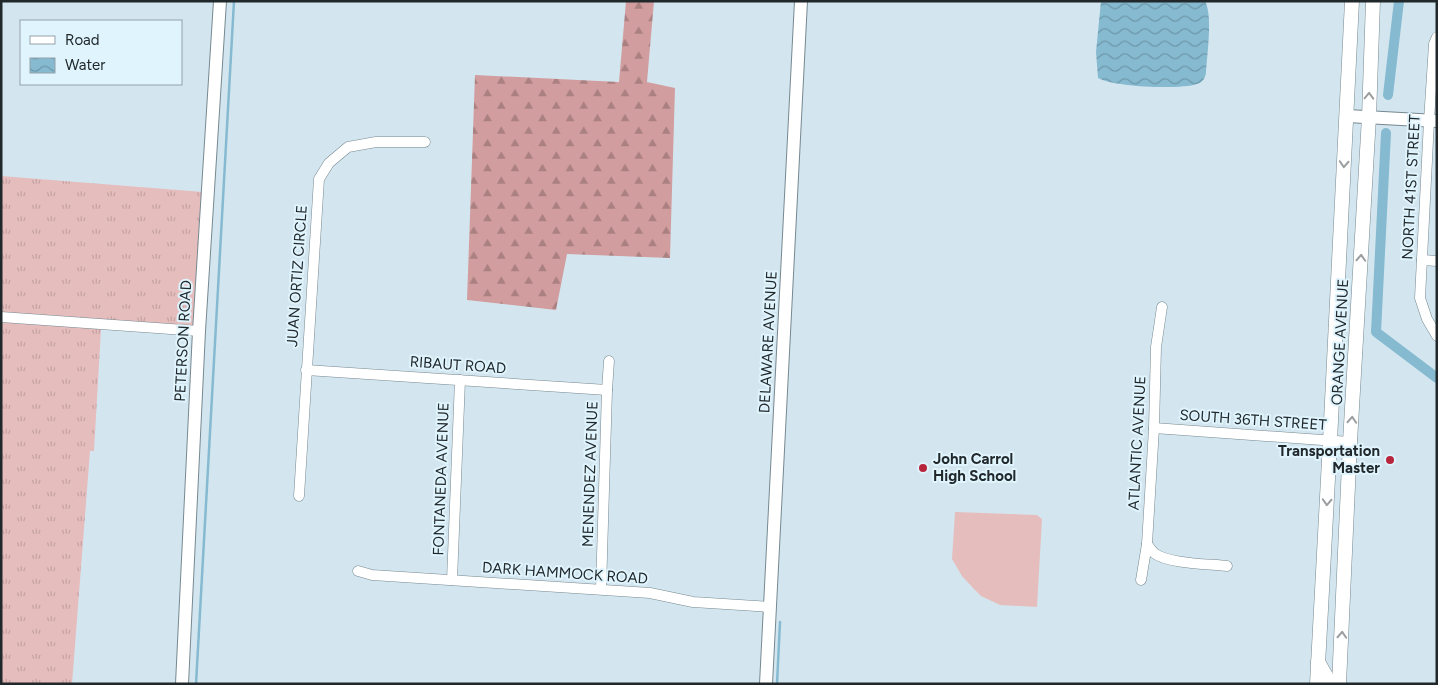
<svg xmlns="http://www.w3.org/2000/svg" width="1438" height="685" viewBox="0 0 1438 685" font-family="Figtree,sans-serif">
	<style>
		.grass { fill: url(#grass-tufts) }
		.forest { fill: url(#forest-firs) }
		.pitch { fill: #e6bdbd }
		.water { fill: url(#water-waves) }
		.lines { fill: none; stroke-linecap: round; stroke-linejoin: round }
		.stream { stroke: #86bad0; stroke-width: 2.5 }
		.canal { stroke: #86bad0; stroke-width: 10 }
		.minor-casing { stroke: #768890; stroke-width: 11 }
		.tertiary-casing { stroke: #768890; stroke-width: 14 }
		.secondary-casing { stroke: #768890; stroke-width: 15 }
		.minor { stroke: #fff; stroke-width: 10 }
		.tertiary { stroke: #fff; stroke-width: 12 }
		.secondary { stroke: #fff; stroke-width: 14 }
		.oneway { stroke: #9b9ea0 }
		.poi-dot { fill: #b7253c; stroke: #e0f4fd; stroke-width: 2 }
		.labels { text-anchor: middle; stroke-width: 4; stroke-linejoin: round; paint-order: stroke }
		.street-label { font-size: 15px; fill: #20282b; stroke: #e0f4fd }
		.poi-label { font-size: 15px; font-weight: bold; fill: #20282b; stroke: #e0f4fd; text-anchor: end }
	</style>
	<defs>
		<pattern id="grass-tufts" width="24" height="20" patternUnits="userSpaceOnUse" patternTransform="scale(1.25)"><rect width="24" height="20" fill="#e6bdbd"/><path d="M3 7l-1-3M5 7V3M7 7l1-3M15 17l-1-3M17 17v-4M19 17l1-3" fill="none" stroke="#c5a2a3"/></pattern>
		<pattern id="forest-firs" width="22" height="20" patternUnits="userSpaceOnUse" patternTransform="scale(1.25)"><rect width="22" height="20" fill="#d29d9e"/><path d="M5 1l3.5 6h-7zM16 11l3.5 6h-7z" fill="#aa8081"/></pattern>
		<pattern id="water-waves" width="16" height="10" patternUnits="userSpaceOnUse" patternTransform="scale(1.25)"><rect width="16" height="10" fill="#86bad0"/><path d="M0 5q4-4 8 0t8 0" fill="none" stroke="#6d97a9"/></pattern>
	</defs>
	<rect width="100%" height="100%" fill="#d3e6ef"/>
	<!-- grass -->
	<g class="grass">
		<path d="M1,176L203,192L194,326L1,312Z"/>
		<path d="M1,321L101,329L94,451H90L72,684H1Z"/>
	</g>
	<!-- forest -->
	<path class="forest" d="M626,1H654L647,82L675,88L670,258L567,254L556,310L467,300L475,75L619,82Z"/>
	<!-- pitch -->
	<path class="pitch" d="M955,512L1037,515L1042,519L1037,607L1000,605L981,596L974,589L962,576L952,559Z"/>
	<!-- water -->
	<path class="water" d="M1101,1H1205C1213,15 1207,56 1206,73C1205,78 1203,82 1197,84C1179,90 1114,87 1098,78L1096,52Z"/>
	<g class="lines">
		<!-- stream -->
		<g class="stream">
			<path d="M196,684L234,1"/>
			<path d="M777,684L780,622"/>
		</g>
		<!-- canal -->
		<g class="canal">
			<path d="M1388,95L1399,1"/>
			<path d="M1386,133L1376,332L1437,378"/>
		</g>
		<!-- minor casing -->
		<g class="minor-casing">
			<g id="minor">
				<path d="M1437,37L1434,44L1429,121L1420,298L1427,319L1437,336"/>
				<path d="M1422,260L1437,261"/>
				<path d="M1,317L199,331"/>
				<path d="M306,370L607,390"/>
				<path d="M1154,428L1350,442"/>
				<path d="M299,496L319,179L329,163L348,147L376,142H425"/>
				<path d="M1147,544C1149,547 1151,550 1154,553C1168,564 1210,564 1227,566"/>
				<path d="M358,571L372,575L650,593L693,602L770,607"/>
				<path d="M452,580L460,380"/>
				<path d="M1141,580L1147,544L1154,428L1156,347L1162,307"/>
				<path d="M601,589L607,390L609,361"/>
			</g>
		</g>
		<!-- tertiary casing -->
		<g class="tertiary-casing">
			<g id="tertiary">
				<path d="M1347,116L1437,121"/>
				<path d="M182,684L199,331L220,1"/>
				<path d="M766,684L801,1"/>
			</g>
		</g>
		<!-- secondary casing -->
		<g class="secondary-casing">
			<g id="secondary">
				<path d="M1318,662L1326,676L1328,684"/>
				<path d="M1317,684L1330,441L1352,1"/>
				<path d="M1339,684L1350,442L1369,117L1373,1"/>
			</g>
		</g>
		<!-- minor -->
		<use href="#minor" class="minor"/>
		<!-- tertiary -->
		<use href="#tertiary" class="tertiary"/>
		<!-- secondary -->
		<use href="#secondary" class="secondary"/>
	</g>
	<!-- one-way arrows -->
	<defs><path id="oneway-chevron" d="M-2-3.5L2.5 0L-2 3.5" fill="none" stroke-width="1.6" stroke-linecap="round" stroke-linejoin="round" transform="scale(1.25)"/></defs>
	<g class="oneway">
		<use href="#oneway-chevron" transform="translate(1369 96) rotate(-88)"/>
		<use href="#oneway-chevron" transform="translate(1344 164) rotate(93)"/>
		<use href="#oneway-chevron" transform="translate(1361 258) rotate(-87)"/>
		<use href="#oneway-chevron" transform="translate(1352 420) rotate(-87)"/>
		<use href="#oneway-chevron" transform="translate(1327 502) rotate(93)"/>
		<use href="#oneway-chevron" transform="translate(1342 635) rotate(-87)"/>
	</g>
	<!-- markers -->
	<g class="poi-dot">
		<circle cx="1390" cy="460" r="5"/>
		<circle cx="923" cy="468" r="5"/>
	</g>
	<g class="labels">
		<!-- street labels -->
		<g class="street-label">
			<text transform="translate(1411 187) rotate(-87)" y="5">NORTH 41ST STREET</text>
			<text transform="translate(297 276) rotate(-86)" y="5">JUAN ORTIZ CIRCLE</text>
			<text transform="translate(183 341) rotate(-87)" y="5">PETERSON ROAD</text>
			<text transform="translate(768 342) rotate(-87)" y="5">DELAWARE AVENUE</text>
			<text transform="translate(1340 342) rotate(-87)" y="5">ORANGE AVENUE</text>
			<text transform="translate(458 365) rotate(4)" y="5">RIBAUT ROAD</text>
			<text transform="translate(1253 420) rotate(4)" y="5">SOUTH 36TH STREET</text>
			<text transform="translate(1137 443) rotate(-87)" y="5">ATLANTIC AVENUE</text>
			<text transform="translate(590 474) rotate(-88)" y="5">MENENDEZ AVENUE</text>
			<text transform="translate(441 479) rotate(-88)" y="5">FONTANEDA AVENUE</text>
			<text transform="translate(565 573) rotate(4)" y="5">DARK HAMMOCK ROAD</text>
		</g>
		<!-- poi labels -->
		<g class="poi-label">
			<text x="1380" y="456">Transportation<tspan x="1380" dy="17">Master</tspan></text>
			<text x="933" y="464" text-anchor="start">John Carrol<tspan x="933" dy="17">High School</tspan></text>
		</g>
	</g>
	<!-- border -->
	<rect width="1438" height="685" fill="none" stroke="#20282b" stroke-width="5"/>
	<!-- legend -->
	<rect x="20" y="20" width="162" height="65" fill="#e0f4fd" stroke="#93a2a9"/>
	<rect x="30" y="36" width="25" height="8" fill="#ffffff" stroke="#93a2a9"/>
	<text x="65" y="45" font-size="15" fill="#20282b">Road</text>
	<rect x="30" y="58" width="25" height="15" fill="url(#water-waves)" stroke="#93a2a9"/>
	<text x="65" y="70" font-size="15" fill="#20282b">Water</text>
</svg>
